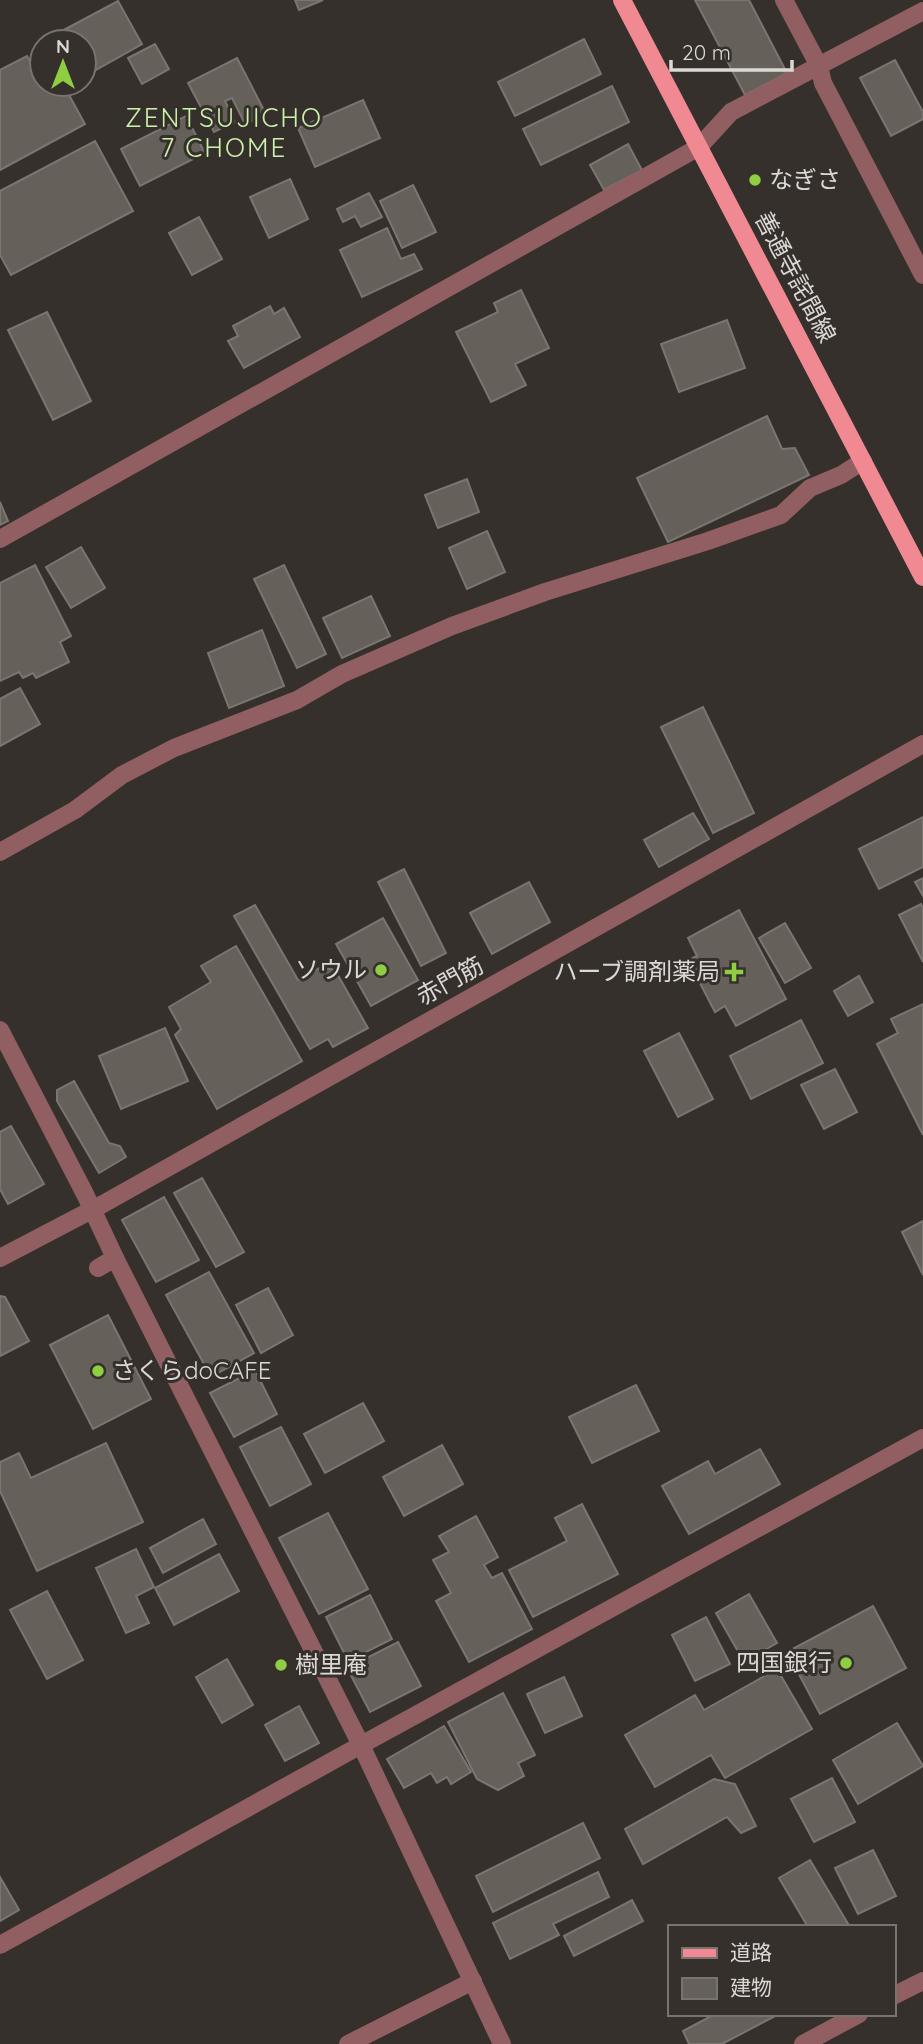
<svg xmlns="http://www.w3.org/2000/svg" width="923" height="2044" viewBox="0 0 923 2044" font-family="Quicksand,'Noto Sans JP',sans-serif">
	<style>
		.building { fill: #66605b; stroke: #7b7570; stroke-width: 2 }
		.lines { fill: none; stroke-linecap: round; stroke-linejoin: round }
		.minor { stroke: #915f61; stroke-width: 18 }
		.major { stroke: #f08991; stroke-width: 18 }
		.poi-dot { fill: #8fcd42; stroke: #35302c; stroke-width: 2.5 }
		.labels { text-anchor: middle; stroke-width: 6; stroke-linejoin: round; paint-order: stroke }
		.poi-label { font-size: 24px; fill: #dbd8d5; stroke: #35302c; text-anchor: start }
		.street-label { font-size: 24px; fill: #dbd8d5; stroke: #35302c }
		.neighbourhood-label { font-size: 26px; letter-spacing: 2px; fill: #ccf1ab; stroke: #35302c }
	</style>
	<rect width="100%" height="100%" fill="#35302c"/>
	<!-- building -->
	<g class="building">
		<path d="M295,0H323L299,10Z"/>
		<path d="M695,0H749L787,73L745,95Z"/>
		<path d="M118,1L142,44L85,76L84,42H66L60,32Z"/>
		<path d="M584,39L601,74L515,116L498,82Z"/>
		<path d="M155,44L169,69L142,84L128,58Z"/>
		<path d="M27,56L33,67L42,62V84H63L85,124L0,170V70Z"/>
		<path d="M237,58L266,114L245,124L232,98L225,101L235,122L214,132L188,83Z"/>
		<path d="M895,60L923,112V119L891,136L860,78Z"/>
		<path d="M612,86L629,122L541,165L523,129Z"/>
		<path d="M363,100L380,138L315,167L298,128Z"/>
		<path d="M186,116L205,153L140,186L121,149Z"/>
		<path d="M95,141L133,211L11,275L0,255V191Z"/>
		<path d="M628,144L642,170L604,190L590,165Z"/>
		<path d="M290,179L308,219L269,238L250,197Z"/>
		<path d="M413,185L436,232L402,248L380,201Z"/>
		<path d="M369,193L382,217L361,227L355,216L343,222L337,209Z"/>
		<path d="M199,217L222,259L192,275L169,233Z"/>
		<path d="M387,228L401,259L414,254L422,269L362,297L340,250Z"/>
		<path d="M521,290L549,348L515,364L526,385L491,402L456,332L498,312L494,303Z"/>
		<path d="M270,306L274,314L284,308L300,337L244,368L228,341L238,336L233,326Z"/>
		<path d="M47,312L91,401L53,420L8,330Z"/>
		<path d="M727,320L745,368L679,392L661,344Z"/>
		<path d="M767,416L782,449L795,448L809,475L668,542L637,478Z"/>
		<path d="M467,479L479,512L438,528L425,495Z"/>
		<path d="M0,502L8,521L0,525Z"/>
		<path d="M487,531L505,572L467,589L449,548Z"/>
		<path d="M81,547L105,588L71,608L46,567Z"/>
		<path d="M35,565L71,636L60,642L69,662L36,678L33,673L23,678L19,672L0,681V583Z"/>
		<path d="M284,565L326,654L297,668L254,579Z"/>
		<path d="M371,596L390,636L342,658L323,618Z"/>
		<path d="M262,630L284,686L229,708L208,653Z"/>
		<path d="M20,688L40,724L0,746V699Z"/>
		<path d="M703,707L754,813L713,833L661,727Z"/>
		<path d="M693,813L709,839L659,867L644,840Z"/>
		<path d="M923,817V867L879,889L859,849Z"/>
		<path d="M404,869L446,953L421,966L378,882Z"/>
		<path d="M923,878V896L915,882Z"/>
		<path d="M529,882L550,922L492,954L470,913Z"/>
		<path d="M921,904L923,908V962L899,915Z"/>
		<path d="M255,905L298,980L321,967L335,970L368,1028L333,1047L328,1039L310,1049L234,916Z"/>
		<path d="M739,910L786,999L736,1026L725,1006L715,1012L688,960L697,956L688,938Z"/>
		<path d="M383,918L418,980L371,1006L336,944Z"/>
		<path d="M785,923L811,968L785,983L759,938Z"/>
		<path d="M236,946L302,1061L217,1109L175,1035L181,1029L169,1007L211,982L201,966Z"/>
		<path d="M859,976L873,1002L848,1016L834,991Z"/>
		<path d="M923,1004V1135L877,1044L898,1033L891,1019Z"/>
		<path d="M801,1020L823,1063L751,1099L730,1056Z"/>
		<path d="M165,1028L188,1081L121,1109L99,1056Z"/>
		<path d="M679,1033L713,1099L678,1117L644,1051Z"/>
		<path d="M835,1069L857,1112L824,1129L801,1085Z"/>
		<path d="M74,1081L109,1143L120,1146L126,1157L99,1173L57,1101V1090Z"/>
		<path d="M11,1126L44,1184L8,1204L0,1189V1132Z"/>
		<path d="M202,1178L244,1252L216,1267L174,1193Z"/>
		<path d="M164,1197L199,1260L156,1282L122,1220Z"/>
		<path d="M923,1221V1275L902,1232Z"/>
		<path d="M209,1272L254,1353L211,1377L166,1295Z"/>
		<path d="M268,1288L293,1335L261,1353L236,1305Z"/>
		<path d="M0,1296L5,1297L29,1341L0,1356Z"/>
		<path d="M108,1315L151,1399L93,1429L50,1345Z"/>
		<path d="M255,1370L277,1414L234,1437L210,1393Z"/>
		<path d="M636,1385L659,1431L592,1463L569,1417Z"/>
		<path d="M363,1403L384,1441L325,1473L304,1434Z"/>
		<path d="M281,1427L311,1484L270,1506L240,1447Z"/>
		<path d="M106,1443L143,1522L37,1571L0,1491V1462L19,1453L31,1478Z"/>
		<path d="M442,1445L463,1484L404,1516L383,1477Z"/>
		<path d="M760,1449L780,1484L689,1534L662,1486L708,1461L715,1474Z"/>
		<path d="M582,1504L618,1574L533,1617L509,1570L567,1541L555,1518Z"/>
		<path d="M328,1513L368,1589L319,1614L279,1538Z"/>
		<path d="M476,1516L498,1557L484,1565L492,1578L502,1573L532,1629L469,1662L436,1601L451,1593L433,1560L449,1552L439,1536Z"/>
		<path d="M203,1519L216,1544L163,1573L150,1548Z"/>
		<path d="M136,1549L154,1587L136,1596L149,1623L126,1633L96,1568Z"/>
		<path d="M219,1554L239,1591L174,1625L155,1588Z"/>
		<path d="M47,1591L83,1660L47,1679L10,1610Z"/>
		<path d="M749,1594L777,1643L744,1662L716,1613Z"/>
		<path d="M370,1595L392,1639L348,1661L326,1617Z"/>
		<path d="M873,1606L906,1668L820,1714L787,1652Z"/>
		<path d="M706,1617L730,1664L695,1681L672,1635Z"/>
		<path d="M398,1642L421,1686L370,1712L347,1668Z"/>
		<path d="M227,1659L253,1705L222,1723L196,1677Z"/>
		<path d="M777,1669L812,1729L725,1778L711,1755L655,1787L625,1735L695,1695L704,1710Z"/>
		<path d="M564,1677L582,1716L545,1733L527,1694Z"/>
		<path d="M503,1693L535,1755L518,1763L524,1776L498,1790L477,1779L448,1722Z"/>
		<path d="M299,1706L319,1743L285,1761L265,1725Z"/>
		<path d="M897,1723L923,1766L858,1804L833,1760Z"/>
		<path d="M444,1726L471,1772L451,1784L447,1777L437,1783L431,1773L404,1788L387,1759Z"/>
		<path d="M832,1778L855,1822L814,1842L791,1799Z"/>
		<path d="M714,1779L735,1784L756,1826L741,1833L727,1817L643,1864L625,1829Z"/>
		<path d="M583,1823L600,1858L493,1912L476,1876Z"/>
		<path d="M873,1850L896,1896L858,1914L835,1868Z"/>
		<path d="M810,1860L850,1927H808L779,1878Z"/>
		<path d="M598,1872L609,1897L553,1924L559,1935L510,1959L493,1923Z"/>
		<path d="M0,1877L19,1910L0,1921Z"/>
		<path d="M632,1900L643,1921L574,1956L564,1936Z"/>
		<path d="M715,2014H779L722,2044H689L683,2031Z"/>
	</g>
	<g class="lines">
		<!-- minor -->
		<g class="minor">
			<path d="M784,0L819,66L823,83L923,275"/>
			<path d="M0,539L699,147L731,112L923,11"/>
			<path d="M0,852L75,810L122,775L174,748L297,700L342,674L452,626L545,592L708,541L781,515L810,488L841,475L863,461"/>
			<path d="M0,1030L85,1194L116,1260L361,1745L502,2044"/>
			<path d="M0,1258L103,1204L923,744"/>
			<path d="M98,1268L115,1258"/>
			<path d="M0,1945L361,1745L923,1438"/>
			<path d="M893,1996L923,1981"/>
			<path d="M348,2044L473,1981"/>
			<path d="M803,2044L859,2014"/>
		</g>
		<!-- major -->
		<path class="major" d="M622,0L923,577"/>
	</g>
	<!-- markers -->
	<g class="poi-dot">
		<circle cx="755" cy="180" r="7"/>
		<circle cx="381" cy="970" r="7"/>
		<path d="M730.5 961.5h7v7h7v7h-7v7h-7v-7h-7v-7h7z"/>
		<circle cx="98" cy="1371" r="7"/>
		<circle cx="846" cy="1663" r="7"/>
		<circle cx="281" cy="1665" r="7"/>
	</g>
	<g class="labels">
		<!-- poi labels -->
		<g class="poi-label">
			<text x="769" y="188">なぎさ</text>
			<text x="367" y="978" text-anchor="end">ソウル</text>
			<text x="720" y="980" text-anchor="end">ハーブ調剤薬局</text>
			<text x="112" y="1379">さくらdoCAFE</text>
			<text x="832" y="1671" text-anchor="end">四国銀行</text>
			<text x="295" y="1673">樹里庵</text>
		</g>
		<!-- street labels -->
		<g class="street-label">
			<text transform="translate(795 277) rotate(62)" y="8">善通寺詫間線</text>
			<text transform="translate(450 981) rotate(-29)" y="8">赤門筋</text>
		</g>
		<!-- neighbourhood labels -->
		<g class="neighbourhood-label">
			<text x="224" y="127">ZENTSUJICHO<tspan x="224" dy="30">7 CHOME</tspan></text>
		</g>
	</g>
	<!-- legend -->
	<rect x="668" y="1925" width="228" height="91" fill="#35302c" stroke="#777370" stroke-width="2"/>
	<rect x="682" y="1948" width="35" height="10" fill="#f08991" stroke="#777370" stroke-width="2"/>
	<text x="730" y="1960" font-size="21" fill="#dbd8d5">道路</text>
	<rect x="682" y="1978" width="35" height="21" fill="#66605b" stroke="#777370" stroke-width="2"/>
	<text x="730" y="1995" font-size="21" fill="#dbd8d5">建物</text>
	<!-- north arrow -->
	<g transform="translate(63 63)"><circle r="33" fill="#35302c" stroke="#777370" stroke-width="2"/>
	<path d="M0-5L12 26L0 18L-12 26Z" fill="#8fcd42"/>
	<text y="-10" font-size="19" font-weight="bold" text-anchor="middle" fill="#dbd8d5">N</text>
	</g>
	<!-- scale -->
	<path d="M671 60v10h121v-10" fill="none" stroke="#dbd8d5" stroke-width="3.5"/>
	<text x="682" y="60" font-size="21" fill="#dbd8d5" stroke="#35302c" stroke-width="5" paint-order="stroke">20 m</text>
</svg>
